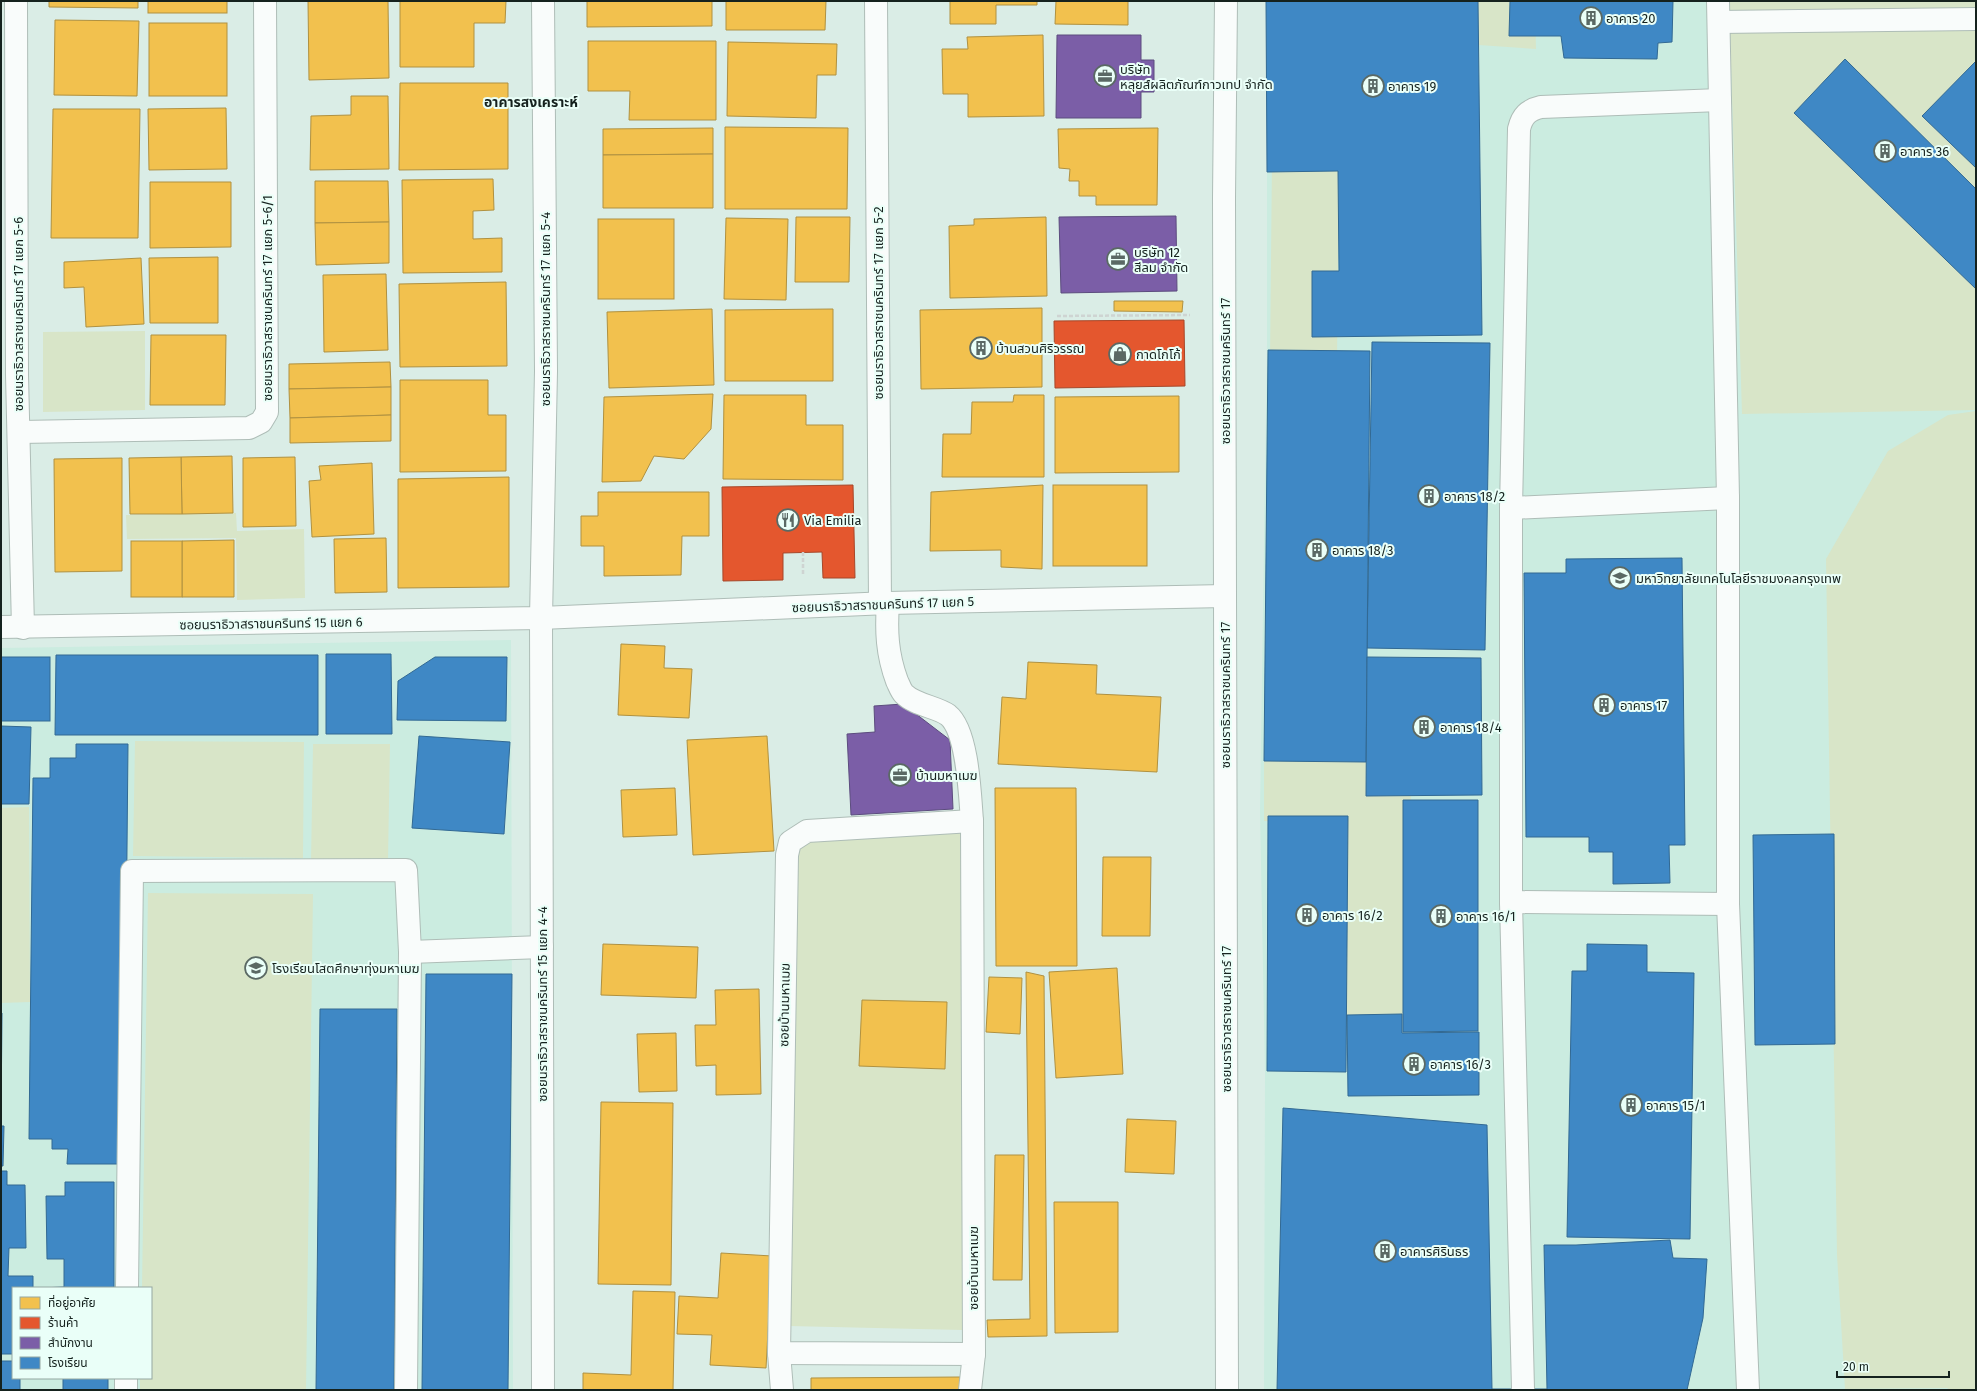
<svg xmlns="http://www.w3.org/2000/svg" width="1977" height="1391" viewBox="0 0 1977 1391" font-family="'Fira Sans','Noto Sans Thai',sans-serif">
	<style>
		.built { fill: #cbece0; fill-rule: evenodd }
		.green { fill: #d8e5c8 }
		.homes { fill: #f2c14e; stroke: #b09140 }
		.shops { fill: #e4572e; stroke: #a64729 }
		.offices { fill: #7b5ea7; stroke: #5c4c7e }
		.schools { fill: #3f88c5; stroke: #326993 }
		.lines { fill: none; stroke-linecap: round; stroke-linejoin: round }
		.minor-casing { stroke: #aebdb7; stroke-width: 24 }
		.path { stroke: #ced4d2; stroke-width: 2.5; stroke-dasharray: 4 2; stroke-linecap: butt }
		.minor { stroke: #f9fcfb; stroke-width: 22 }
		.labels { text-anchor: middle; stroke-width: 4; stroke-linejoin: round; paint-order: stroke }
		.poi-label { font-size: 13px; fill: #15221e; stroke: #eafff8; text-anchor: start }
		.street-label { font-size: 13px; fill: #15221e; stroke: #eafff8 }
		.neighbourhood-label { font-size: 14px; font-weight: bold; fill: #15221e; stroke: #eafff8 }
	</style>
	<rect width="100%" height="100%" fill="#daede6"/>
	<!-- built -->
	<g class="built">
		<path d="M1267,1H1976V1390H1264L1265,1071L1260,811L1267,344Z"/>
		<path d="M511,640L513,1390H1V648ZM13,1288H151V1378H13Z"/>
	</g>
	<!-- green -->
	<g class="green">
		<path d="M1402,1H1535L1536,49L1464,44Z"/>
		<path d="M1729,1H1976V410L1742,414Z"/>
		<path d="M1272,155H1339L1337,363L1270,362Z"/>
		<path d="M145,331V410L43,412V332Z"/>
		<path d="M1976,411V1390H1950L1947,1388L1845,1389L1837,1255L1826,559L1888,451L1948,415Z"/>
		<path d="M236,513L237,531L304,529L305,598L237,600L236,538L127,539L126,515Z"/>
		<path d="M135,741L304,742L303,858L133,856Z"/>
		<path d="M1408,743L1422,1017L1317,1024L1337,824L1264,821V749Z"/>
		<path d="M313,744H390L388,862L311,861Z"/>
		<path d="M29,807L30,1002L1,1003V808Z"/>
		<path d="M964,830L965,1219L962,1330L789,1326L795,853L803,840Z"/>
		<path d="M148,893L313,894L306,1390H140V1378H151V1288H142Z"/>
	</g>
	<!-- homes -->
	<g class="homes">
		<path d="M49,1H138V8L49,7Z"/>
		<rect x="148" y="1" width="79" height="12"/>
		<path d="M308,1H388L389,78L309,80Z"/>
		<path d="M400,1H506L505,23H474V67H400Z"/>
		<path d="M587,1H712V26L587,27Z"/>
		<path d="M726,1H826L825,30H726Z"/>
		<path d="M950,1H1037V5H996V24H950Z"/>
		<path d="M1056,1H1128V25L1055,24Z"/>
		<path d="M55,20L139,21L137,96L54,95Z"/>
		<rect x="149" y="23" width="78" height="73"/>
		<path d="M1043,35L1044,116L968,117V94H943L942,49H968L967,37Z"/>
		<path d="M588,41H716V120H629L630,91H588Z"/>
		<path d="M728,42L837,44L836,75H817L816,118L727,116Z"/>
		<path d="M400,83H508V169L399,170Z"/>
		<path d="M351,96H388L389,169L310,170L311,116L351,115Z"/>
		<path d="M226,108L227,169L149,170L148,109Z"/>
		<path d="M53,109H140L138,238H51Z"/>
		<path d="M725,127L848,128L847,209H725Z"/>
		<path d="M713,128V154L603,155V129Z"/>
		<path d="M1158,128L1157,205H1096V196H1079V181H1069L1070,169L1059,168L1058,129Z"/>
		<path d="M713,154V208H603V155Z"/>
		<path d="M493,179L494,210L473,211V239L502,238V272L403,273L402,180Z"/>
		<path d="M315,181H388L389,222L315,223Z"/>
		<path d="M150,182H231V247L150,248Z"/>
		<path d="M796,217H850L849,282H795Z"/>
		<path d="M1046,217L1047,296L950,298L949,226L974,225V219Z"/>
		<path d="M726,218L788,219L786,300L724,299Z"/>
		<rect x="598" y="219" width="76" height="80"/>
		<path d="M389,222V263L316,265L315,223Z"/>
		<path d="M218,257V323H150L149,258Z"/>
		<path d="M141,258L144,324L86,327L84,287L64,288V262Z"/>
		<path d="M386,274L388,350L324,352L323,275Z"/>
		<path d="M506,282L507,366L400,367L399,284Z"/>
		<path d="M1114,301H1183L1182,312L1114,311Z"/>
		<path d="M1042,308V387L921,389L920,310Z"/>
		<path d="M712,309L714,385L609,388L607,312Z"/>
		<path d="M833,309V381H725V310Z"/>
		<path d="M151,335H226L225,405H150Z"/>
		<path d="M390,362L391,387L289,389V364Z"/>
		<path d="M400,380H488V415H506V471L400,472Z"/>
		<path d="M391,387V415L290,418L289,389Z"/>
		<path d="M713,394L711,429L684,459L654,456L641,481L602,482L604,397Z"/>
		<path d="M724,395H806V425H843V480L723,479Z"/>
		<path d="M1014,395H1044V477H942L943,434H971L972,402H1013Z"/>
		<path d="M1179,396V472L1055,473V397Z"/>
		<path d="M391,415V441L290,443V418Z"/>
		<path d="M232,456L233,513L182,514L181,457Z"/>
		<path d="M181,457L182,514H130L129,458Z"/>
		<path d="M295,457L296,526L243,527V458Z"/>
		<path d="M122,458V571L55,572L54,459Z"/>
		<path d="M372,463L374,534L312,537L309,481L321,480L319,466Z"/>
		<path d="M509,477V587L398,588V479Z"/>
		<path d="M1043,485L1042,569L1001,567V550L930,551L931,492Z"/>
		<rect x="1053" y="485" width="94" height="81"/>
		<path d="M598,492H709V536H682L681,575L604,576V546H581V516H598Z"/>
		<path d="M386,538L387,592L335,593L334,539Z"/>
		<path d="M234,540V597H182V541Z"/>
		<rect x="131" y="541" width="51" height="56"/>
		<path d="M621,644L665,646L664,668L692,669L689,718L618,715Z"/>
		<path d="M1028,662L1097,665L1096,694L1161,697L1157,772L998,764L1002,697L1026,699Z"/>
		<path d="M767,736L774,851L693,855L687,740Z"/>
		<path d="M675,788L677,835L623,837L621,790Z"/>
		<path d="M995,788H1076L1077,966H996Z"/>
		<path d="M1103,857H1151L1150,936H1102Z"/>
		<path d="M603,944L698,947L696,998L601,995Z"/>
		<path d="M1117,968L1123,1074L1056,1078L1049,972Z"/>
		<path d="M1026,972L1044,976L1047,1336L988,1337L987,1320L1030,1319Z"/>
		<path d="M989,977L1022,978L1020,1034L986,1032Z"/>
		<path d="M759,989L761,1094L716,1095V1065L696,1066L695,1025H716L715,990Z"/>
		<path d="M862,1000L947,1002L945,1069L859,1066Z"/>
		<path d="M676,1033L677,1091L639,1092L637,1034Z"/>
		<path d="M601,1102L673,1103L671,1285L598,1284Z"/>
		<path d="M1127,1119L1176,1121L1174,1174L1125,1172Z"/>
		<path d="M995,1155H1024L1022,1280H993Z"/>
		<path d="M1054,1202H1118V1332L1055,1333Z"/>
		<path d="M721,1253L772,1256L766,1368L710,1365L712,1335L677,1334L679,1296L718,1298Z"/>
		<path d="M633,1291L675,1292L673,1390H583V1373L631,1375Z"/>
		<path d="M960,1377V1390H811V1378Z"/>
	</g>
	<!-- shops -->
	<g class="shops">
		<path d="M1184,320L1185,386L1055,388L1054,321Z"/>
		<path d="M853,485L855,578H823L822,552L783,553V580L723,581L722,487Z"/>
	</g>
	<!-- offices -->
	<g class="offices">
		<path d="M1057,35H1141V60H1154V92H1141V118H1056Z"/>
		<path d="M1176,216L1177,291L1061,293L1059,217Z"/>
		<path d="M903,704L950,740L953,809L851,815L847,734L875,732L874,706Z"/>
	</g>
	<!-- schools -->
	<g class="schools">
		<path d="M1266,1H1478L1482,335L1312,337V271H1339L1338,171L1267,172Z"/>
		<path d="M1510,1H1673L1672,42L1658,43L1657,59L1564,58L1561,36H1509Z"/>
		<path d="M1845,59L1976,189V289L1794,113Z"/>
		<path d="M1976,61V168L1922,116Z"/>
		<path d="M1372,342L1490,343L1485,650L1367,648Z"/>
		<path d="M1268,350L1370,351L1366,762L1264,761Z"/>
		<path d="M1682,558L1685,845H1669L1670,883L1613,884V852H1589V837H1526L1524,573H1566V559Z"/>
		<path d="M326,654H391L392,734H326Z"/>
		<path d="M56,655H318V735H55Z"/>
		<rect x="1" y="657" width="49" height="64"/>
		<path d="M435,657H507L506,721L397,720L398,681Z"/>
		<path d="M1367,657L1481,658L1482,795L1366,796Z"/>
		<path d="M1,726L31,727L29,804H1Z"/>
		<path d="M419,736L510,742L504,834L412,828Z"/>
		<path d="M76,744H128L124,1164H67L68,1149H52V1139H29L33,778H50V758H76Z"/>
		<path d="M1403,800H1478V1031L1403,1032Z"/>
		<path d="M1268,816H1348L1346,1072L1267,1071Z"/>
		<path d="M1834,834L1835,1044L1755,1045L1753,835Z"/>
		<path d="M1587,944L1647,945V972L1694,973L1690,1239L1567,1237L1572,971H1587Z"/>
		<path d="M426,974H512L508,1390H422Z"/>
		<path d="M320,1009H397L394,1390H316Z"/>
		<path d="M1,1013H2L1,1118Z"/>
		<path d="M1402,1014V1033L1479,1032V1095L1348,1096L1347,1015Z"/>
		<path d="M1283,1108L1487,1125L1492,1389H1547L1544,1245H1576L1670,1240L1673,1258L1707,1259L1703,1318L1687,1390H1277Z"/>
		<path d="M1,1126H4L3,1166H1Z"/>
		<path d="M1,1171H7V1185H25L26,1248H9L8,1276H33V1288H13V1354H1Z"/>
		<path d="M65,1182H114V1288H40L64,1287V1259H47L46,1196H65Z"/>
		<path d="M1,1361H13V1378H20V1390H1Z"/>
		<rect x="63" y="1378" width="45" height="12"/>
	</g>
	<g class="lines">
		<!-- minor casing -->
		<g class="minor-casing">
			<g id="minor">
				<path d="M16,1L17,375L23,628"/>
				<path d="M876,1L880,604"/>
				<path d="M1226,1L1224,198L1227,1390"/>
				<path d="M1718,1L1728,498V904L1748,1390"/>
				<path d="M1719,22L1976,19"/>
				<path d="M20,432L249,428L261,422L267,412L265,1"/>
				<path d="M1511,508L1728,498"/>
				<path d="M888,603C886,631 887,654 897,681C899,685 901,691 904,694C915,705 937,707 948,715C968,731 970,796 972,821L974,1354"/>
				<path d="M1,627L541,618L888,603L1225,596"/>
				<path d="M1511,902L1728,904"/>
				<path d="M410,952L542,947"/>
				<path d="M127,1288L132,871L406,870L410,952L406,1390"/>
				<path d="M779,1353L782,1390"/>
				<path d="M1523,1389L1511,902V508L1519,129C1522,116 1528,110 1541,107L1720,100"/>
				<path d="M126,1390V1378"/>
				<path d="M543,1390L541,618L546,371L543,1"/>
				<path d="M970,1390L974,1354L779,1353L787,855L790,842L807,831L972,821"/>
			</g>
		</g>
		<!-- path -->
		<g class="path">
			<path d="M1057,316L1190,315"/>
			<path d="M803,552V576"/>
		</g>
		<!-- minor -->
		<use href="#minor" class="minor"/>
	</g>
	<!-- icons -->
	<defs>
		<g id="building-ring" transform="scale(1.15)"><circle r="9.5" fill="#eafff8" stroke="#5a6964" stroke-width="1.5"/><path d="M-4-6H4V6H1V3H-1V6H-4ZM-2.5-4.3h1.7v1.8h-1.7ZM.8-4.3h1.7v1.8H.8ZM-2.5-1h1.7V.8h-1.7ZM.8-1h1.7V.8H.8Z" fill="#5a6964"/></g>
		<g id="office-ring" transform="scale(1.15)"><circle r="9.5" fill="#eafff8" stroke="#5a6964" stroke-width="1.5"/><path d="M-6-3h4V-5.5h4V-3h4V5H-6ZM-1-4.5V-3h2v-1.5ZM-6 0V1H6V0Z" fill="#5a6964"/></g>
		<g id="shop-ring" transform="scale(1.15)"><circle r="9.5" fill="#eafff8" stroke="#5a6964" stroke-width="1.5"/><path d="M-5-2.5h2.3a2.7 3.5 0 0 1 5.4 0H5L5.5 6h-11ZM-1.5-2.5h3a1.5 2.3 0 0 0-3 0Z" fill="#5a6964"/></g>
		<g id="restaurant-ring" transform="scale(1.15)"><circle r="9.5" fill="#eafff8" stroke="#5a6964" stroke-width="1.5"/><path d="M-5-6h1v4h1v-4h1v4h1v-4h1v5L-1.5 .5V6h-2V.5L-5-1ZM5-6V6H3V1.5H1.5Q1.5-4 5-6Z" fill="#5a6964"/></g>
		<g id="university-ring" transform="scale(1.15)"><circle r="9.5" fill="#eafff8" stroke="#5a6964" stroke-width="1.5"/><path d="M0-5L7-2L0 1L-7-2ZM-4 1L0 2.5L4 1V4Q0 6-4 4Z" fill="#5a6964"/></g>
		<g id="school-ring" transform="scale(1.15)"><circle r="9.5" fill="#eafff8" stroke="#5a6964" stroke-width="1.5"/><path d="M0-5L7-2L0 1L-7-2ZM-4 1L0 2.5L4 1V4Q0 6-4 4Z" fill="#5a6964"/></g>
	</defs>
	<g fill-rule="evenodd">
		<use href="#building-ring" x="1591" y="18"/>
		<use href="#office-ring" x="1105" y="76"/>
		<use href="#building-ring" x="1373" y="86"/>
		<use href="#building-ring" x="1885" y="151"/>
		<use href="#office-ring" x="1118" y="259"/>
		<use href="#building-ring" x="981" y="348"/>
		<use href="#shop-ring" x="1120" y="354"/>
		<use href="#building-ring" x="1429" y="496"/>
		<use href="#restaurant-ring" x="788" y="520"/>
		<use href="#building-ring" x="1317" y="550"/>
		<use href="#university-ring" x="1620" y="578"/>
		<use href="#building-ring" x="1604" y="705"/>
		<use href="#building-ring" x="1424" y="727"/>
		<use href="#office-ring" x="900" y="775"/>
		<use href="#building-ring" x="1307" y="915"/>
		<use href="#building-ring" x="1441" y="916"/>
		<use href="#school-ring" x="256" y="968"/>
		<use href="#building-ring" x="1414" y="1064"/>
		<use href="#building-ring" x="1631" y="1105"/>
		<use href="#building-ring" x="1385" y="1251"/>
	</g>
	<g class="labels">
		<!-- poi labels -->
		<g class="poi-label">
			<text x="1606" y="23">อาคาร 20</text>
			<text x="1120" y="74">บริษัท<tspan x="1120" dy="15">หลุยส์ผลิตภัณฑ์กาวเทป จำกัด</tspan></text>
			<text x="1388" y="91">อาคาร 19</text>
			<text x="1900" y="156">อาคาร 36</text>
			<text x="1134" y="257">บริษัท 12<tspan x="1134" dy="15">สีลม จำกัด</tspan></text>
			<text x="996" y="353">บ้านสวนศิริวรรณ</text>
			<text x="1136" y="359">กาดโกโก้</text>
			<text x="1444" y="501">อาคาร 18/2</text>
			<text x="804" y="525">Via Emilia</text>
			<text x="1332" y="555">อาคาร 18/3</text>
			<text x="1636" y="583">มหาวิทยาลัยเทคโนโลยีราชมงคลกรุงเทพ</text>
			<text x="1620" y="710">อาคาร 17</text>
			<text x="1440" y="732">อาคาร 18/4</text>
			<text x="916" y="780">บ้านมหาเมฆ</text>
			<text x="1322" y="920">อาคาร 16/2</text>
			<text x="1456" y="921">อาคาร 16/1</text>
			<text x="272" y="973">โรงเรียนโสตศึกษาทุ่งมหาเมฆ</text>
			<text x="1430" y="1069">อาคาร 16/3</text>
			<text x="1646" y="1110">อาคาร 15/1</text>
			<text x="1400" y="1256">อาคารศิรินธร</text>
		</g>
		<!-- street labels -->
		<g class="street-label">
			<text transform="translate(267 298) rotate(-90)" y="5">ซอยนราธิวาสราชนครินทร์ 17 แยก 5-6/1</text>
			<text transform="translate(878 303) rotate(-90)" y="5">ซอยนราธิวาสราชนครินทร์ 17 แยก 5-2</text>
			<text transform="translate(545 309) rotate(-90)" y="5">ซอยนราธิวาสราชนครินทร์ 17 แยก 5-4</text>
			<text transform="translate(18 314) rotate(-90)" y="5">ซอยนราธิวาสราชนครินทร์ 17 แยก 5-6</text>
			<text transform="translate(1225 371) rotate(-90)" y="5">ซอยนราธิวาสราชนครินทร์ 17</text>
			<text transform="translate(883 604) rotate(-2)" y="5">ซอยนราธิวาสราชนครินทร์ 17 แยก 5</text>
			<text transform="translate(271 623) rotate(-1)" y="5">ซอยนราธิวาสราชนครินทร์ 15 แยก 6</text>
			<text transform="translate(1225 695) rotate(-90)" y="5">ซอยนราธิวาสราชนครินทร์ 17</text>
			<text transform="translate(542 1004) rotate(-90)" y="5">ซอยนราธิวาสราชนครินทร์ 15 แยก 4-4</text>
			<text transform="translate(784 1005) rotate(-89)" y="5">ซอยบ้านมหาเมฆ</text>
			<text transform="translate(1226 1019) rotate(-90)" y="5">ซอยนราธิวาสราชนครินทร์ 17</text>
			<text transform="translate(973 1268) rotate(-90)" y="5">ซอยบ้านมหาเมฆ</text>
		</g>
		<!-- neighbourhood labels -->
		<g class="neighbourhood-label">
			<text x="531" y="107">อาคารสงเคราะห์</text>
		</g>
	</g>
	<!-- border -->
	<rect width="1977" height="1391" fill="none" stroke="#15221e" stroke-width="4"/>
	<!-- legend -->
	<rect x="12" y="1287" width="140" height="92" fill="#eafff8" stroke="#95a7a1"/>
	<rect x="20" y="1297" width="20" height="12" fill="#f2c14e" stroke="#95a7a1"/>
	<text x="48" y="1307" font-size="12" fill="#15221e">ที่อยู่อาศัย</text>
	<rect x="20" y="1317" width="20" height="12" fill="#e4572e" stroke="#95a7a1"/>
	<text x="48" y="1327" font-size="12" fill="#15221e">ร้านค้า</text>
	<rect x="20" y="1337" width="20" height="12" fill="#7b5ea7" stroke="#95a7a1"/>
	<text x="48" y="1347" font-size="12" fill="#15221e">สำนักงาน</text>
	<rect x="20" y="1357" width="20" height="12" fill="#3f88c5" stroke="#95a7a1"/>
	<text x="48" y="1367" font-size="12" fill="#15221e">โรงเรียน</text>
	<!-- scale -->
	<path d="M1837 1371v6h112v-6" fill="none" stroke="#15221e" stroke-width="2"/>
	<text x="1843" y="1371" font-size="12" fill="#15221e" stroke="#eafff8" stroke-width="3" paint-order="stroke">20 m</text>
</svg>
